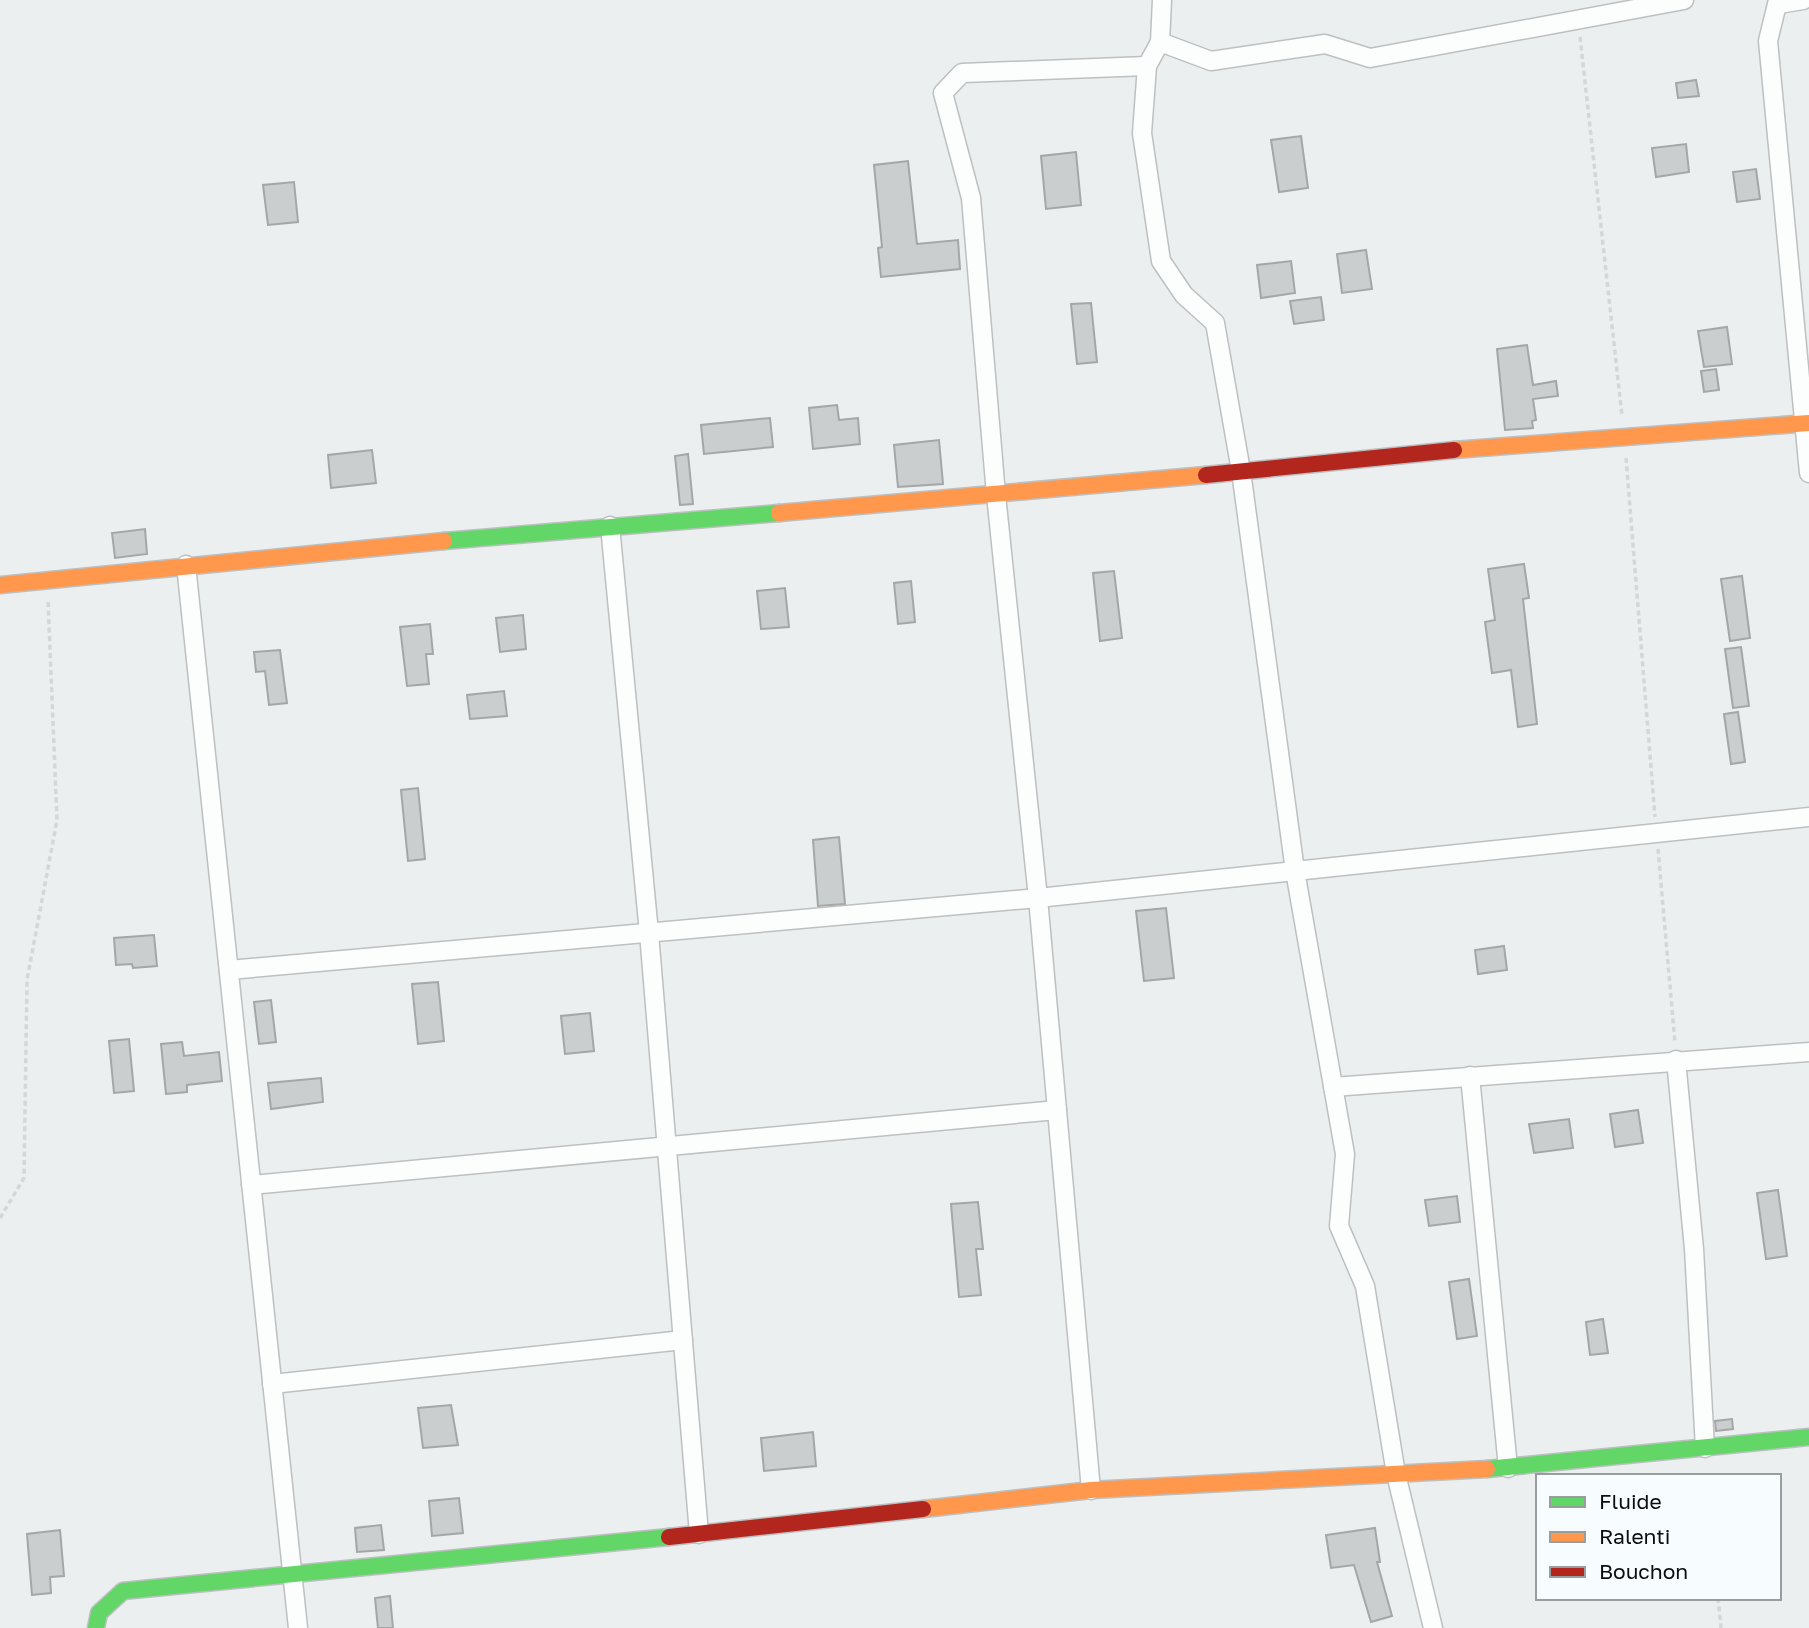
<svg xmlns="http://www.w3.org/2000/svg" width="1809" height="1628" viewBox="0 0 1809 1628" font-family="'Golos Text',sans-serif">
	<style>
		.building { fill: #cbcece; stroke: #a4a6a7; stroke-width: 2 }
		.lines { fill: none; stroke-linecap: round; stroke-linejoin: round }
		.street-casing { stroke: #bdc0c1; stroke-width: 21 }
		.fast-casing { stroke: #bdc0c1; stroke-width: 19 }
		.slow-casing { stroke: #bdc0c1; stroke-width: 19 }
		.jam-casing { stroke: #bdc0c1; stroke-width: 19 }
		.path { stroke: #d5d6d6; stroke-width: 3.5; stroke-dasharray: 5 3.5; stroke-linecap: butt }
		.street { stroke: #fcfdfd; stroke-width: 18 }
		.fast { stroke: #63d668; stroke-width: 16 }
		.slow { stroke: #ff974d; stroke-width: 16 }
		.jam { stroke: #b3261e; stroke-width: 16 }
	</style>
	<rect width="100%" height="100%" fill="#ebefef"/>
	<!-- building -->
	<g class="building">
		<path d="M1696,80L1699,96L1678,98L1676,83Z"/>
		<path d="M1301,136L1308,188L1279,192L1271,140Z"/>
		<path d="M1686,144L1689,172L1656,177L1652,148Z"/>
		<path d="M1076,152L1081,205L1046,209L1041,156Z"/>
		<path d="M908,161L917,244L958,240L960,269L881,277L878,248L882,247L874,165Z"/>
		<path d="M1756,169L1760,199L1737,202L1733,172Z"/>
		<path d="M294,182L298,222L268,225L263,185Z"/>
		<path d="M1366,250L1372,289L1342,293L1337,254Z"/>
		<path d="M1291,261L1295,293L1261,298L1257,265Z"/>
		<path d="M1321,297L1324,320L1294,324L1290,301Z"/>
		<path d="M1091,303L1097,362L1077,364L1071,304Z"/>
		<path d="M1727,327L1732,364L1704,367L1698,331Z"/>
		<path d="M1527,345L1533,385L1556,381L1558,396L1533,399L1536,420L1532,421L1533,428L1505,430L1497,349Z"/>
		<path d="M1716,369L1719,390L1704,392L1701,371Z"/>
		<path d="M837,405L839,420L858,418L860,444L813,449L809,408Z"/>
		<path d="M770,418L773,447L704,454L701,425Z"/>
		<path d="M939,440L943,484L898,487L894,445Z"/>
		<path d="M372,450L376,483L331,488L328,455Z"/>
		<path d="M688,454L693,504L680,505L675,456Z"/>
		<path d="M145,529L147,554L115,558L112,533Z"/>
		<path d="M1524,564L1529,598L1523,599L1537,724L1518,727L1511,670L1492,673L1485,622L1495,620L1488,569Z"/>
		<path d="M1114,571L1122,638L1100,641L1093,573Z"/>
		<path d="M1742,576L1750,638L1730,641L1721,579Z"/>
		<path d="M911,581L915,622L898,624L894,583Z"/>
		<path d="M785,588L789,627L761,629L757,591Z"/>
		<path d="M523,615L526,649L500,652L496,618Z"/>
		<path d="M430,624L433,654H426L429,684L407,686L400,627Z"/>
		<path d="M1741,647L1749,706L1733,708L1725,649Z"/>
		<path d="M280,650L287,703L269,705L265,671L256,672L254,652Z"/>
		<path d="M504,691L507,716L470,719L467,695Z"/>
		<path d="M1738,712L1745,762L1731,764L1724,714Z"/>
		<path d="M418,788L425,859L408,861L401,790Z"/>
		<path d="M839,837L845,904L818,906L813,840Z"/>
		<path d="M1166,908L1174,978L1144,981L1136,911Z"/>
		<path d="M154,935L157,966L133,968L132,964L116,965L114,938Z"/>
		<path d="M1504,946L1507,970L1478,974L1475,950Z"/>
		<path d="M438,982L444,1041L418,1044L412,984Z"/>
		<path d="M271,1000L276,1042L259,1044L254,1002Z"/>
		<path d="M590,1013L594,1051L565,1054L561,1016Z"/>
		<path d="M129,1039L134,1091L114,1093L109,1041Z"/>
		<path d="M182,1042L184,1056L219,1052L222,1081L187,1085V1092L166,1094L161,1044Z"/>
		<path d="M321,1078L323,1102L271,1109L268,1083Z"/>
		<path d="M1638,1110L1643,1143L1615,1147L1610,1114Z"/>
		<path d="M1569,1119L1573,1148L1534,1153L1529,1124Z"/>
		<path d="M1778,1190L1787,1256L1766,1259L1757,1193Z"/>
		<path d="M1457,1196L1460,1222L1429,1226L1425,1200Z"/>
		<path d="M978,1202L983,1249H976L981,1295L959,1297L951,1204Z"/>
		<path d="M1469,1279L1477,1336L1457,1339L1449,1282Z"/>
		<path d="M1603,1319L1608,1353L1590,1355L1586,1322Z"/>
		<path d="M451,1405L458,1445L423,1448L418,1408Z"/>
		<path d="M1732,1419L1733,1429L1716,1431L1715,1421Z"/>
		<path d="M813,1432L816,1466L764,1471L761,1438Z"/>
		<path d="M459,1498L463,1533L432,1536L429,1501Z"/>
		<path d="M381,1525L384,1550L357,1552L355,1528Z"/>
		<path d="M1375,1528L1380,1562H1377L1392,1616L1371,1622L1354,1565L1331,1568L1326,1535Z"/>
		<path d="M60,1530L64,1576L50,1577L51,1593L32,1595L27,1534Z"/>
		<path d="M390,1596L393,1628H378L375,1598Z"/>
	</g>
	<g class="lines">
		<!-- street casing -->
		<g class="street-casing">
			<g id="street">
				<path d="M1162,0L1160,42L1147,66L1142,133L1161,261L1184,295L1215,323L1241,471L1295,871L1345,1154L1339,1226L1365,1286L1396,1474L1433,1628"/>
				<path d="M1778,0L1768,41L1809,473"/>
				<path d="M1779,4L1803,0"/>
				<path d="M1160,42L1211,61L1325,44L1370,58L1684,0"/>
				<path d="M610,526L649,933L699,1534"/>
				<path d="M186,565L298,1628"/>
				<path d="M229,970L1038,898L1809,817"/>
				<path d="M1676,1060L1694,1249L1705,1448"/>
				<path d="M1470,1076L1508,1468"/>
				<path d="M1333,1087L1809,1052"/>
				<path d="M251,1185L1057,1110"/>
				<path d="M272,1384L683,1340"/>
				<path d="M1091,1490L1038,898L996,495L971,198L943,93L962,73L1147,66"/>
			</g>
		</g>
		<!-- fast casing -->
		<g class="fast-casing">
			<g id="fast">
				<path d="M444,541L779,513"/>
				<path d="M1487,1469L1809,1437"/>
				<path d="M96,1628L99,1613L123,1591L669,1537"/>
			</g>
		</g>
		<!-- slow casing -->
		<g class="slow-casing">
			<g id="slow">
				<path d="M1454,450L1809,423"/>
				<path d="M779,513L1206,475"/>
				<path d="M0,585L444,541"/>
				<path d="M923,1509L1091,1490L1487,1469"/>
			</g>
		</g>
		<!-- jam casing -->
		<g class="jam-casing">
			<g id="jam">
				<path d="M1206,475L1454,450"/>
				<path d="M669,1537L923,1509"/>
			</g>
		</g>
		<!-- path -->
		<g class="path">
			<path d="M1580,37L1622,416"/>
			<path d="M1626,458L1655,817"/>
			<path d="M1658,849L1675,1043"/>
			<path d="M0,1218L24,1178L27,980L57,820L48,600"/>
			<path d="M1718,1598L1721,1628"/>
		</g>
		<!-- street -->
		<use href="#street" class="street"/>
		<!-- fast -->
		<use href="#fast" class="fast"/>
		<!-- slow -->
		<use href="#slow" class="slow"/>
		<!-- jam -->
		<use href="#jam" class="jam"/>
	</g>
	<!-- legend -->
	<rect x="1536" y="1474" width="245" height="126" fill="#f7fdfe" stroke="#989d9e" stroke-width="2"/>
	<rect x="1550" y="1497" width="35" height="10" fill="#63d668" stroke="#989d9e" stroke-width="2"/>
	<text x="1599" y="1509" font-size="21" fill="#0a0c0d">Fluide</text>
	<rect x="1550" y="1532" width="35" height="10" fill="#ff974d" stroke="#989d9e" stroke-width="2"/>
	<text x="1599" y="1544" font-size="21" fill="#0a0c0d">Ralenti</text>
	<rect x="1550" y="1567" width="35" height="10" fill="#b3261e" stroke="#989d9e" stroke-width="2"/>
	<text x="1599" y="1579" font-size="21" fill="#0a0c0d">Bouchon</text>
</svg>
